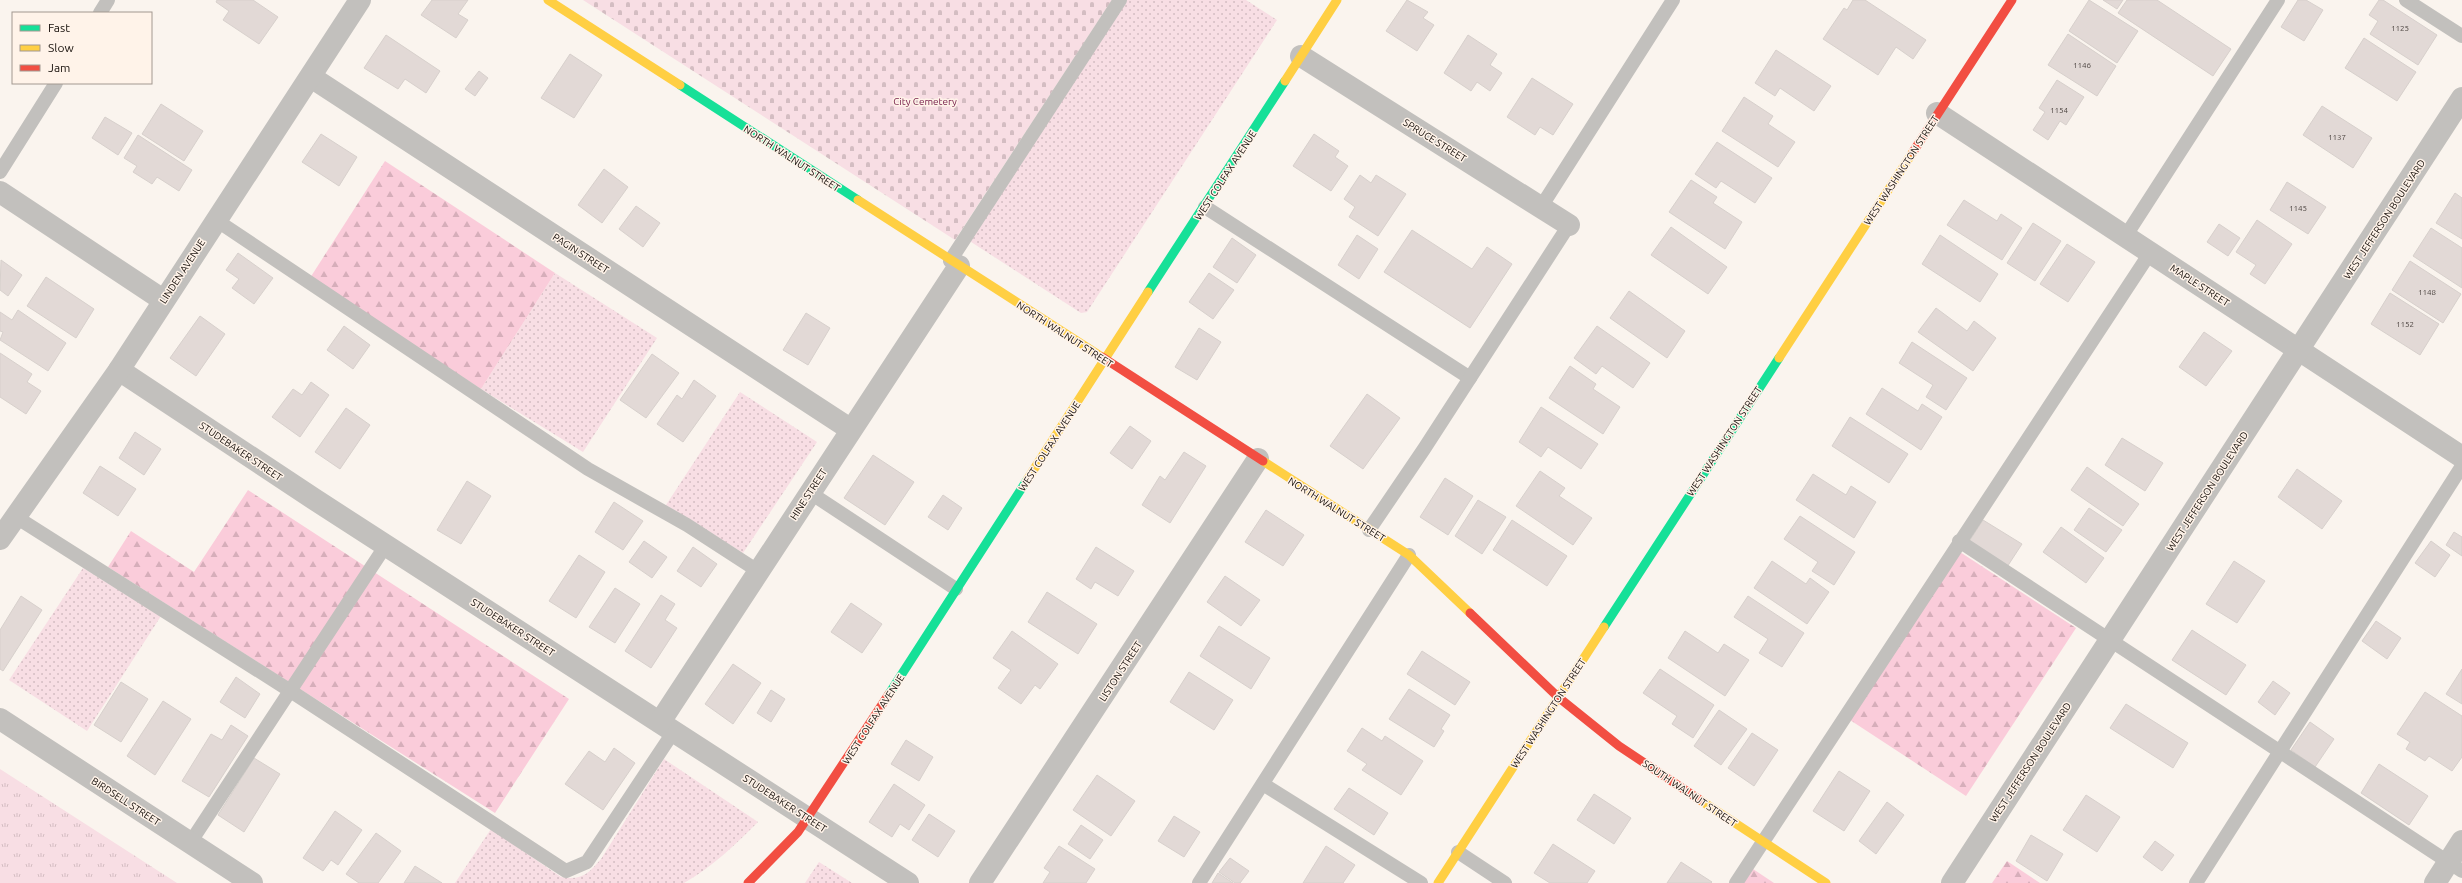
<svg xmlns="http://www.w3.org/2000/svg" width="2462" height="883" viewBox="0 0 2462 883" font-family="Ubuntu,sans-serif">
	<style>
		.grass { fill: url(#grass-dots) }
		.forest { fill: url(#forest-firs) }
		.cemetery { fill: url(#cemetery-stones) }
		.park { fill: url(#park-tufts) }
		.building { fill: #e2d9d6; stroke: #d7d0cc }
		.lines { fill: none; stroke-linecap: round; stroke-linejoin: round }
		.lane { stroke: #c2c0bd; stroke-width: 14 }
		.street { stroke: #c2c0bd; stroke-width: 22 }
		.fast { stroke: #16e098; stroke-width: 9 }
		.slow { stroke: #ffcf43; stroke-width: 9 }
		.jam { stroke: #f24e42; stroke-width: 9 }
		.labels { text-anchor: middle; stroke-width: 3; stroke-linejoin: round; paint-order: stroke }
		.number-label { font-size: 8px; fill: #4c4440 }
		.park-label { font-size: 10px; fill: #741b47; stroke: #fff3e9 }
		.street-label { font-size: 10px; fill: #17100b; stroke: #fff3e9 }
	</style>
	<defs>
		<pattern id="grass-dots" width="8" height="8" patternUnits="userSpaceOnUse"><rect width="8" height="8" fill="#f8dee4"/><path d="M2 2h.1M6 6h.1" fill="none" stroke="#d4bdc2" stroke-width="1.8" stroke-linecap="round"/></pattern>
		<pattern id="forest-firs" width="22" height="20" patternUnits="userSpaceOnUse"><rect width="22" height="20" fill="#faccda"/><path d="M5 1l3.5 6h-7zM16 11l3.5 6h-7z" fill="#d6aeba"/></pattern>
		<pattern id="cemetery-stones" width="16" height="16" patternUnits="userSpaceOnUse"><rect width="16" height="16" fill="#f8dee4"/><path d="M2 7V4a2 2 0 0 1 4 0v3zM10 15v-3a2 2 0 0 1 4 0v3z" fill="#d4bdc2"/></pattern>
		<pattern id="park-tufts" width="24" height="20" patternUnits="userSpaceOnUse"><rect width="24" height="20" fill="#f8dee4"/><path d="M3 7l-1-3M5 7V3M7 7l1-3M15 17l-1-3M17 17v-4M19 17l1-3" fill="none" stroke="#d4bdc2"/></pattern>
	</defs>
	<rect width="100%" height="100%" fill="#faf4ee"/>
	<!-- grass -->
	<g class="grass">
		<path d="M1125,0H1246L1277,20L1087,312L1081,313L968,240Z"/>
		<path d="M555,273L657,338L583,452L481,389Z"/>
		<path d="M740,392L817,442L743,553L666,505Z"/>
		<path d="M83,568L161,616L87,731L9,680Z"/>
		<path d="M664,759L758,822C735,845 712,867 684,883H455L491,829L561,877C581,881 588,874 601,859Z"/>
		<path d="M819,862L852,883H805Z"/>
	</g>
	<!-- forest -->
	<g class="forest">
		<path d="M385,161L555,273L481,389L310,278Z"/>
		<path d="M248,490L569,699L495,813L108,567L131,531L194,572Z"/>
		<path d="M1960,552L2076,628L1966,796L1850,720Z"/>
		<path d="M2007,861L2040,883H1992Z"/>
		<path d="M1753,869L1774,883H1743Z"/>
	</g>
	<!-- cemetery -->
	<path class="cemetery" d="M583,0H1112L955,240Z"/>
	<!-- park -->
	<path class="park" d="M0,769L177,883H0Z"/>
	<!-- building -->
	<g class="building">
		<path d="M217,0H253L278,17L259,44L223,20L229,11L216,2Z"/>
		<path d="M432,0H468L458,14L468,20L456,38L421,15Z"/>
		<path d="M1407,0L1428,12L1423,18L1434,25L1417,51L1386,31Z"/>
		<path d="M1853,0H1865L1926,40L1913,59L1896,47L1878,75L1823,39L1844,8L1847,10Z"/>
		<path d="M2089,0L2138,31L2117,63L2069,31Z"/>
		<path d="M2103,0H2123L2117,9Z"/>
		<path d="M2127,0H2157L2231,49L2213,76L2118,13Z"/>
		<path d="M2298,0H2306L2323,10L2304,41L2281,27Z"/>
		<path d="M2379,0H2383L2437,35L2418,65L2370,34L2378,21L2369,15Z"/>
		<path d="M2068,34L2116,66L2097,96L2048,65Z"/>
		<path d="M386,35L440,71L426,93L405,79L398,89L364,68Z"/>
		<path d="M1468,35L1497,54L1490,65L1502,73L1490,91L1477,82L1471,91L1444,73Z"/>
		<path d="M2364,38L2416,72L2397,101L2345,68Z"/>
		<path d="M1776,50L1831,86L1814,111L1780,88L1775,96L1755,83Z"/>
		<path d="M570,54L602,75L574,118L541,98Z"/>
		<path d="M479,71L488,78L475,96L465,89Z"/>
		<path d="M1532,78L1573,104L1553,135L1540,127L1535,135L1507,117Z"/>
		<path d="M2057,80L2084,97L2066,125L2060,121L2048,140L2033,130L2045,112L2039,108Z"/>
		<path d="M1744,97L1773,116L1768,124L1795,142L1778,167L1722,131Z"/>
		<path d="M161,104L203,131L184,161L142,134Z"/>
		<path d="M2322,106L2372,138L2353,168L2303,135Z"/>
		<path d="M105,117L132,133L118,155L92,138Z"/>
		<path d="M321,134L357,157L339,186L302,162Z"/>
		<path d="M1314,134L1339,151L1335,157L1348,166L1331,191L1293,166Z"/>
		<path d="M138,135L192,170L179,191L157,177L152,184L133,172L137,166L124,158Z"/>
		<path d="M1717,142L1772,178L1755,203L1721,181L1716,188L1695,174Z"/>
		<path d="M604,169L628,187L602,223L578,205Z"/>
		<path d="M1360,175L1371,183L1376,175L1406,194L1378,236L1349,217L1355,207L1344,199Z"/>
		<path d="M1691,180L1717,197L1713,203L1742,222L1725,249L1669,212Z"/>
		<path d="M2287,182L2326,207L2308,234L2270,210Z"/>
		<path d="M2455,193L2462,198V239L2436,223Z"/>
		<path d="M1964,200L1997,221L2001,214L2022,228L2002,260L1947,225Z"/>
		<path d="M636,206L660,223L643,247L619,229Z"/>
		<path d="M2257,220L2292,244L2265,284L2250,274L2256,265L2236,252Z"/>
		<path d="M2033,223L2061,241L2035,281L2007,263Z"/>
		<path d="M2219,224L2240,238L2228,256L2207,242Z"/>
		<path d="M1671,227L1727,267L1708,294L1651,255Z"/>
		<path d="M2431,228L2462,248V288L2413,256Z"/>
		<path d="M1412,230L1472,269L1487,247L1512,264L1470,328L1384,272Z"/>
		<path d="M1357,235L1378,249L1359,279L1338,265Z"/>
		<path d="M1940,235L1998,274L1980,302L1922,264Z"/>
		<path d="M1232,238L1256,255L1237,283L1213,267Z"/>
		<path d="M2067,244L2095,262L2068,302L2040,284Z"/>
		<path d="M238,253L273,278L254,304L232,288L239,279L226,270Z"/>
		<path d="M1,260L22,275L8,296L0,290Z"/>
		<path d="M2410,261L2461,294L2443,323L2392,290Z"/>
		<path d="M1209,273L1234,290L1213,319L1189,302Z"/>
		<path d="M46,277L94,309L76,338L27,306Z"/>
		<path d="M1629,291L1685,331L1667,358L1610,318Z"/>
		<path d="M2390,293L2439,324L2420,355L2371,324Z"/>
		<path d="M1936,308L1967,331L1974,321L1996,338L1973,371L1918,332Z"/>
		<path d="M18,310L66,343L48,371L0,340L3,332L0,331V312L12,320Z"/>
		<path d="M806,313L830,328L808,365L783,350Z"/>
		<path d="M200,316L225,334L196,376L170,358Z"/>
		<path d="M344,326L370,345L353,369L327,350Z"/>
		<path d="M1597,326L1650,363L1633,388L1602,366L1596,374L1574,358Z"/>
		<path d="M1199,328L1221,342L1197,380L1175,367Z"/>
		<path d="M2204,332L2232,351L2206,386L2179,367Z"/>
		<path d="M1912,342L1967,378L1946,410L1926,397L1933,385L1899,363Z"/>
		<path d="M0,353L32,374L27,382L41,391L26,414L0,397Z"/>
		<path d="M652,354L679,373L646,418L620,400Z"/>
		<path d="M1570,366L1596,384L1593,389L1620,407L1603,434L1549,398Z"/>
		<path d="M694,380L716,396L683,442L657,424L677,395L682,399Z"/>
		<path d="M311,382L329,395L300,437L272,417L293,389L302,395Z"/>
		<path d="M1882,388L1918,411L1922,404L1942,417L1921,450L1866,414Z"/>
		<path d="M1367,394L1400,418L1363,469L1330,446Z"/>
		<path d="M1541,407L1598,444L1581,469L1548,447L1541,457L1519,442Z"/>
		<path d="M346,408L370,425L340,469L315,452Z"/>
		<path d="M1850,417L1908,454L1889,483L1832,446Z"/>
		<path d="M1130,426L1151,441L1132,469L1110,453Z"/>
		<path d="M135,432L161,449L144,475L119,458Z"/>
		<path d="M2122,438L2163,463L2145,491L2105,465Z"/>
		<path d="M1184,452L1206,466L1170,523L1142,505L1160,476L1165,480Z"/>
		<path d="M873,455L914,482L885,525L844,498Z"/>
		<path d="M100,466L136,489L118,516L83,493Z"/>
		<path d="M2087,467L2139,504L2123,526L2071,490Z"/>
		<path d="M2297,469L2342,501L2322,529L2278,497Z"/>
		<path d="M1540,471L1565,488L1559,496L1592,518L1573,545L1516,506Z"/>
		<path d="M1813,474L1846,495L1851,486L1876,502L1854,538L1796,500Z"/>
		<path d="M1445,478L1473,496L1448,535L1420,517Z"/>
		<path d="M467,481L491,496L461,544L437,530Z"/>
		<path d="M943,495L962,508L948,530L928,517Z"/>
		<path d="M1478,500L1506,517L1482,554L1455,536Z"/>
		<path d="M614,502L643,521L623,550L595,532Z"/>
		<path d="M2089,508L2122,530L2106,552L2074,530Z"/>
		<path d="M1266,510L1304,535L1283,566L1245,542Z"/>
		<path d="M1800,516L1855,552L1834,585L1812,571L1818,562L1784,539Z"/>
		<path d="M1512,520L1567,556L1547,586L1493,550Z"/>
		<path d="M1983,520L2022,544L2007,567L1968,543Z"/>
		<path d="M2061,527L2104,558L2086,583L2043,552Z"/>
		<path d="M2454,532L2462,537V556L2446,545Z"/>
		<path d="M644,541L667,557L652,578L629,562Z"/>
		<path d="M2431,541L2450,555L2435,577L2415,563Z"/>
		<path d="M693,547L717,564L701,587L677,571Z"/>
		<path d="M1096,547L1134,571L1118,596L1095,582L1091,589L1076,579Z"/>
		<path d="M579,555L605,572L576,618L549,601Z"/>
		<path d="M1772,561L1806,584L1810,578L1829,592L1807,624L1754,588Z"/>
		<path d="M2234,561L2265,581L2237,623L2206,604Z"/>
		<path d="M1225,576L1260,600L1241,626L1207,602Z"/>
		<path d="M615,588L640,604L615,643L589,627Z"/>
		<path d="M1047,592L1097,624L1078,654L1028,622Z"/>
		<path d="M661,595L675,604L665,620L677,628L651,668L625,651Z"/>
		<path d="M21,596L42,610L3,671L0,669V630Z"/>
		<path d="M1748,596L1804,633L1782,667L1759,653L1768,639L1734,617Z"/>
		<path d="M851,603L882,624L862,653L831,632Z"/>
		<path d="M2376,621L2401,638L2387,659L2362,641Z"/>
		<path d="M1219,626L1270,658L1251,689L1200,656Z"/>
		<path d="M2192,630L2246,665L2226,695L2172,660Z"/>
		<path d="M1012,631L1058,664L1040,689L1035,685L1021,704L998,688L1011,670L993,658Z"/>
		<path d="M1685,631L1718,653L1724,644L1749,660L1725,696L1668,658Z"/>
		<path d="M1422,651L1470,682L1455,705L1407,674Z"/>
		<path d="M733,664L761,683L733,724L705,704Z"/>
		<path d="M1660,669L1714,705L1693,738L1672,724L1677,716L1643,693Z"/>
		<path d="M2462,669V704L2446,694Z"/>
		<path d="M1189,672L1233,700L1214,730L1170,702Z"/>
		<path d="M236,677L260,694L245,718L220,702Z"/>
		<path d="M2273,681L2290,693L2275,715L2258,702Z"/>
		<path d="M121,682L148,699L121,742L94,725Z"/>
		<path d="M1409,689L1450,715L1441,729L1444,731L1434,747L1389,719Z"/>
		<path d="M771,690L785,699L771,722L757,713Z"/>
		<path d="M2425,692L2462,716V757L2452,771L2429,756L2425,761L2406,749L2410,742L2397,734Z"/>
		<path d="M163,701L191,719L155,775L127,756Z"/>
		<path d="M2126,704L2188,743L2173,768L2110,728Z"/>
		<path d="M1719,710L1747,729L1721,765L1694,746Z"/>
		<path d="M2310,722L2334,739L2315,767L2291,750Z"/>
		<path d="M231,725L248,736L209,797L182,781L211,734L222,740Z"/>
		<path d="M1362,728L1382,741L1385,736L1423,761L1401,795L1362,770L1367,764L1347,751Z"/>
		<path d="M1752,733L1778,750L1754,786L1728,768Z"/>
		<path d="M906,740L933,757L919,781L891,764Z"/>
		<path d="M614,748L635,763L603,810L565,784L589,751L605,762Z"/>
		<path d="M254,758L280,774L244,832L218,815Z"/>
		<path d="M2379,764L2428,796L2409,825L2361,793Z"/>
		<path d="M1839,771L1870,791L1844,831L1813,811Z"/>
		<path d="M1097,775L1135,801L1111,836L1073,810Z"/>
		<path d="M894,784L925,805L909,830L900,824L892,837L869,822Z"/>
		<path d="M1349,788L1388,813L1374,835L1334,809Z"/>
		<path d="M1594,794L1631,818L1614,844L1577,820Z"/>
		<path d="M2086,795L2120,817L2097,852L2063,830Z"/>
		<path d="M1887,802L1904,815L1876,854L1859,841Z"/>
		<path d="M335,811L362,830L338,865L331,860L323,871L303,858Z"/>
		<path d="M929,814L955,831L938,857L912,840Z"/>
		<path d="M1174,816L1200,832L1184,857L1158,841Z"/>
		<path d="M1081,825L1103,840L1090,859L1068,844Z"/>
		<path d="M376,833L401,851L378,883H359L346,874Z"/>
		<path d="M2031,835L2063,854L2047,881L2016,861Z"/>
		<path d="M2155,841L2174,855L2162,871L2143,857Z"/>
		<path d="M1553,844L1595,871L1587,883H1550L1534,873Z"/>
		<path d="M1059,846L1095,869L1086,883H1043L1050,872L1044,868Z"/>
		<path d="M1326,846L1355,865L1343,883H1303Z"/>
		<path d="M1230,858L1249,871L1240,883H1235L1219,872Z"/>
		<path d="M1681,862L1712,882L1711,883H1667Z"/>
		<path d="M415,866L442,883H404Z"/>
		<path d="M1218,873L1233,883H1212Z"/>
	</g>
	<g class="lines">
		<!-- lane -->
		<g class="lane">
			<path d="M2406,0L2462,36"/>
			<path d="M100,13L108,0"/>
			<path d="M0,172L56,83"/>
			<path d="M1205,207L1470,378"/>
			<path d="M1541,207L1673,0"/>
			<path d="M216,220L588,469L687,525L758,571"/>
			<path d="M2125,237L2278,0"/>
			<path d="M950,261L1120,0"/>
			<path d="M809,492L956,589"/>
			<path d="M16,517L289,690L566,871L587,862L674,731"/>
			<path d="M1369,530L1424,449L1569,225"/>
			<path d="M1959,541L2462,871"/>
			<path d="M1263,784L1421,883"/>
			<path d="M190,843L386,545"/>
			<path d="M1458,852L1505,883"/>
			<path d="M1199,883L1409,555"/>
			<path d="M1736,883L2150,253"/>
			<path d="M2196,883L2462,466"/>
		</g>
		<!-- street -->
		<g class="street">
			<path d="M1301,56L1569,225"/>
			<path d="M311,77L850,429"/>
			<path d="M1937,113L2462,457"/>
			<path d="M0,192L163,300"/>
			<path d="M119,370L314,499L908,883"/>
			<path d="M0,539L119,370L360,0"/>
			<path d="M0,719L252,883"/>
			<path d="M660,722L959,266"/>
			<path d="M980,883L1258,459"/>
			<path d="M1952,883L2462,98"/>
			<path d="M2435,883L2462,841"/>
		</g>
		<!-- fast -->
		<g class="fast">
			<path d="M680,85L858,200"/>
			<path d="M1148,292L1285,81"/>
			<path d="M1604,627L1779,358"/>
			<path d="M889,694L1027,480"/>
		</g>
		<!-- slow -->
		<g class="slow">
			<path d="M548,0L680,85"/>
			<path d="M1285,81L1337,0"/>
			<path d="M858,200L1102,357"/>
			<path d="M1779,358L1913,152"/>
			<path d="M1263,461L1409,555L1470,613"/>
			<path d="M1027,480L1148,292"/>
			<path d="M1700,800L1826,883"/>
			<path d="M1438,883L1604,627"/>
		</g>
		<!-- jam -->
		<g class="jam">
			<path d="M1913,152L2012,0"/>
			<path d="M1102,357L1263,461"/>
			<path d="M1470,613L1558,697L1619,746L1700,800"/>
			<path d="M748,883L798,832L889,694"/>
		</g>
	</g>
	<g class="labels">
		<!-- number labels -->
		<g class="number-label">
			<text x="2400" y="31">1125</text>
			<text x="2082" y="68">1146</text>
			<text x="2059" y="113">1154</text>
			<text x="2337" y="140">1137</text>
			<text x="2298" y="211">1145</text>
			<text x="2427" y="295">1148</text>
			<text x="2405" y="327">1152</text>
		</g>
		<!-- park labels -->
		<g class="park-label">
			<text x="925" y="105">City Cemetery</text>
		</g>
		<!-- street labels -->
		<g class="street-label">
			<text transform="translate(1435 140) rotate(32)" y="4">SPRUCE STREET</text>
			<text transform="translate(792 158) rotate(33)" y="4">NORTH WALNUT STREET</text>
			<text transform="translate(1901 170) rotate(-57)" y="4">WEST WASHINGTON STREET</text>
			<text transform="translate(1225 175) rotate(-57)" y="4">WEST COLFAX AVENUE</text>
			<text transform="translate(2384 219) rotate(-57)" y="4">WEST JEFFERSON BOULEVARD</text>
			<text transform="translate(581 253) rotate(33)" y="4">PAGIN STREET</text>
			<text transform="translate(182 271) rotate(-57)" y="4">LINDEN AVENUE</text>
			<text transform="translate(2200 285) rotate(33)" y="4">MAPLE STREET</text>
			<text transform="translate(1065 334) rotate(33)" y="4">NORTH WALNUT STREET</text>
			<text transform="translate(1724 441) rotate(-57)" y="4">WEST WASHINGTON STREET</text>
			<text transform="translate(1049 446) rotate(-57)" y="4">WEST COLFAX AVENUE</text>
			<text transform="translate(241 451) rotate(34)" y="4">STUDEBAKER STREET</text>
			<text transform="translate(2207 491) rotate(-57)" y="4">WEST JEFFERSON BOULEVARD</text>
			<text transform="translate(808 494) rotate(-57)" y="4">HINE STREET</text>
			<text transform="translate(1337 509) rotate(32)" y="4">NORTH WALNUT STREET</text>
			<text transform="translate(513 627) rotate(33)" y="4">STUDEBAKER STREET</text>
			<text transform="translate(1120 671) rotate(-57)" y="4">LISTON STREET</text>
			<text transform="translate(1548 713) rotate(-57)" y="4">WEST WASHINGTON STREET</text>
			<text transform="translate(873 719) rotate(-57)" y="4">WEST COLFAX AVENUE</text>
			<text transform="translate(2030 762) rotate(-57)" y="4">WEST JEFFERSON BOULEVARD</text>
			<text transform="translate(1690 793) rotate(34)" y="4">SOUTH WALNUT STREET</text>
			<text transform="translate(126 801) rotate(33)" y="4">BIRDSELL STREET</text>
			<text transform="translate(785 803) rotate(33)" y="4">STUDEBAKER STREET</text>
		</g>
	</g>
	<!-- legend -->
	<rect x="12" y="12" width="140" height="72" fill="#fff3e9" stroke="#a29890"/>
	<rect x="20" y="25" width="20" height="6" fill="#16e098" stroke="#a29890"/>
	<text x="48" y="32" font-size="12" fill="#17100b">Fast</text>
	<rect x="20" y="45" width="20" height="6" fill="#ffcf43" stroke="#a29890"/>
	<text x="48" y="52" font-size="12" fill="#17100b">Slow</text>
	<rect x="20" y="65" width="20" height="6" fill="#f24e42" stroke="#a29890"/>
	<text x="48" y="72" font-size="12" fill="#17100b">Jam</text>
</svg>
